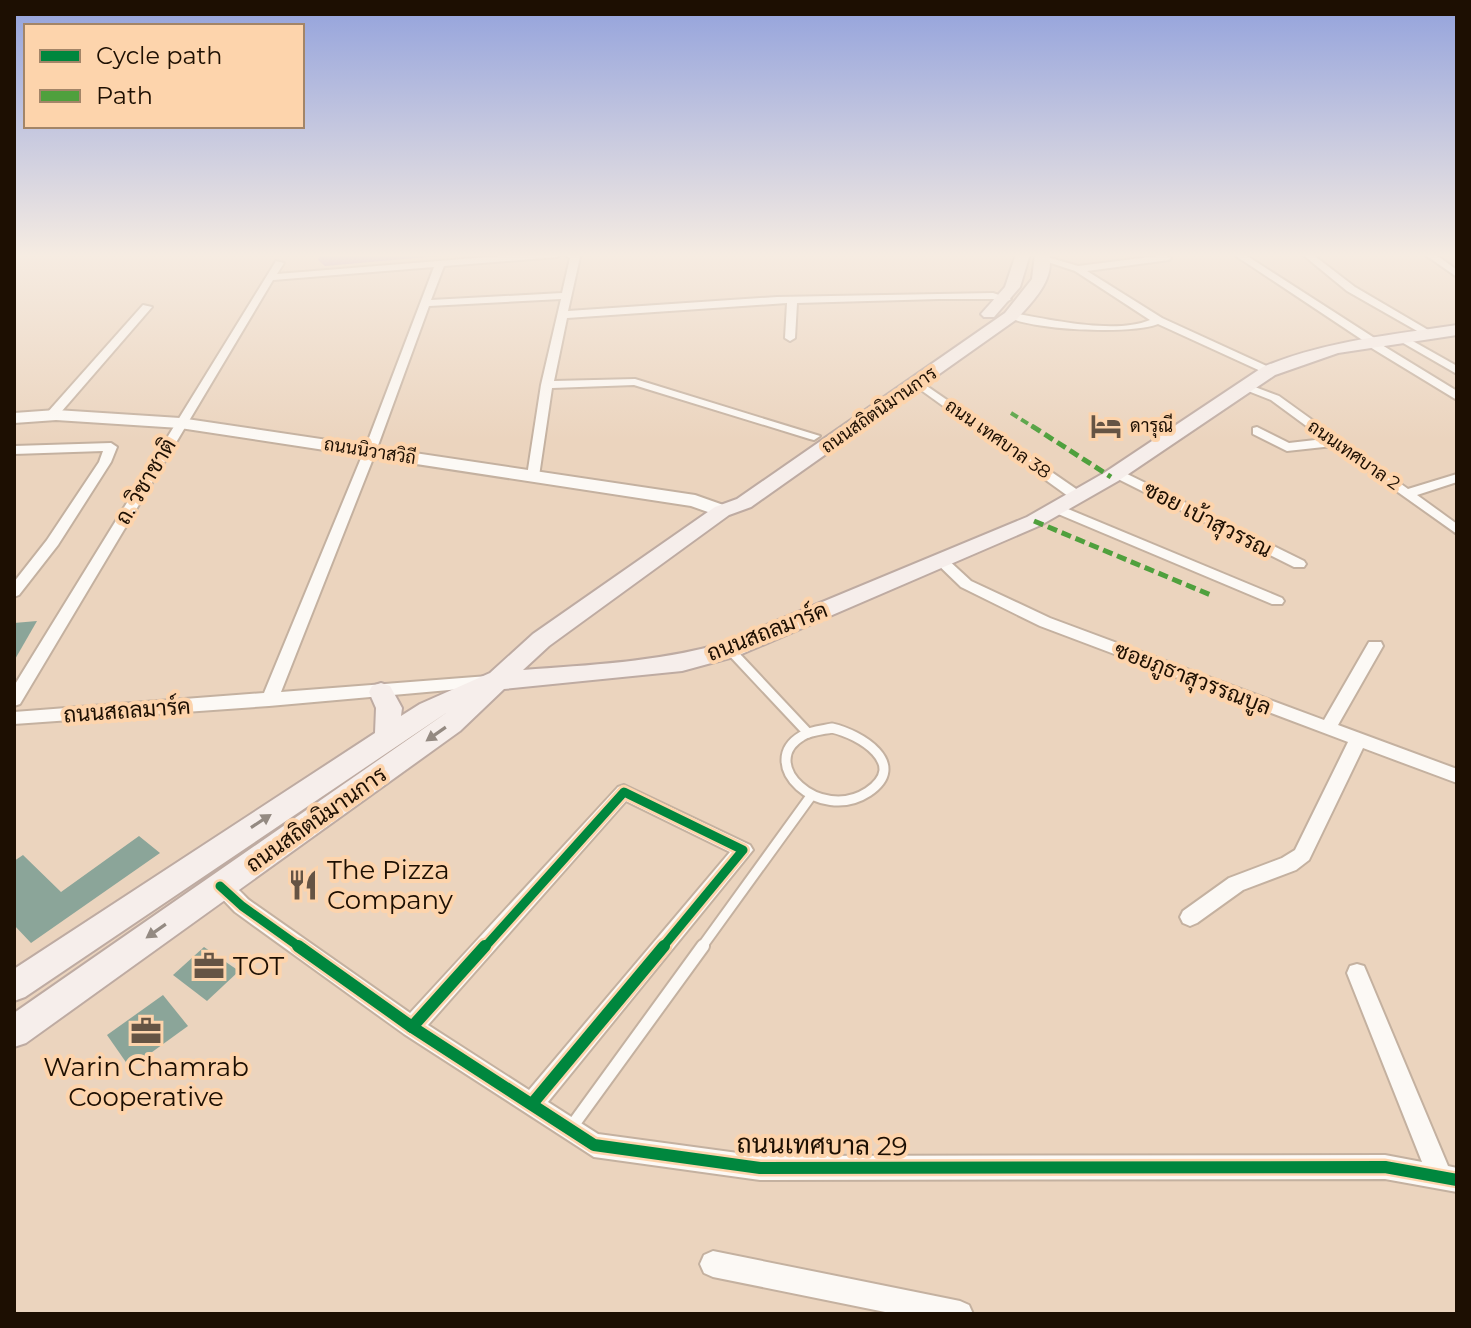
<svg xmlns="http://www.w3.org/2000/svg" width="1471" height="1328" viewBox="0 0 1471 1328" font-family="Montserrat,Sarabun,sans-serif">
	<style>
		.water { fill: #b388c9 }
		.building { fill: #8ba599 }
		.lines { fill: none; stroke-linecap: round; stroke-linejoin: round }
		.lane-far2-casing { stroke: #c4b1a0; stroke-width: 10 }
		.lane-far1-casing { stroke: #c4b1a0; stroke-width: 13 }
		.lane-casing { stroke: #c4b1a0; stroke-width: 16 }
		.street-casing { stroke: #c4b1a0; stroke-width: 4 }
		.secondary-casing { stroke: #c4b1a0; stroke-width: 4 }
		.primary-casing { stroke: #beaba2; stroke-width: 4 }
		.lane-far2 { stroke: #fcf9f5; stroke-width: 7 }
		.lane-far1 { stroke: #fcf9f5; stroke-width: 9 }
		.lane { stroke: #fcf9f5; stroke-width: 12 }
		.street { fill: #fcf9f5; fill-rule: evenodd }
		.secondary { fill: #fcf9f5; fill-rule: evenodd }
		.primary { fill: #f6eeeb; fill-rule: evenodd }
		.quiet-far1 { stroke: #4fa03d; stroke-width: 4; stroke-dasharray: 8 4; stroke-linecap: butt }
		.quiet { stroke: #4fa03d; stroke-width: 5; stroke-dasharray: 10 5; stroke-linecap: butt }
		.cycleway-far1-casing { stroke: #fdd4ac; stroke-width: 14 }
		.cycleway-casing { stroke: #fdd4ac; stroke-width: 17 }
		.cycleway-far1 { stroke: #00873e; stroke-width: 9 }
		.cycleway { stroke: #00873e; stroke-width: 12 }
		.oneway { fill: #948a82 }
		.labels { text-anchor: middle; stroke-width: 8; stroke-linejoin: round; paint-order: stroke }
		.far-street-label { font-size: 18px; fill: #1d0f02; stroke: #fdd4ac }
		.far-poi-label { font-size: 18px; fill: #1d0f02; stroke: #fdd4ac; text-anchor: start }
		.street-label { font-size: 22px; fill: #1d0f02; stroke: #fdd4ac }
		.near-poi-label { font-size: 26px; fill: #1d0f02; stroke: #fdd4ac; text-anchor: start }
		.near-street-label { font-size: 26px; fill: #1d0f02; stroke: #fdd4ac }
	</style>
	<rect width="100%" height="100%" fill="#ebd4be"/>
	<!-- water -->
	<path class="water" d="M320,254H461L325,266L318,260Z"/>
	<!-- building -->
	<g class="building">
		<path d="M37,621L14,661V623Z"/>
		<path d="M139,836L160,853L31,943L14,925V861L23,855L61,892Z"/>
		<path d="M204,947L239,971L207,1001L173,975Z"/>
		<path d="M163,995L188,1026L130,1068L107,1035Z"/>
	</g>
	<g class="lines">
		<!-- lane-far2 casing -->
		<g class="lane-far2-casing">
			<path id="lane-far2" d="M730,650L734,654"/>
		</g>
		<!-- lane-far1 casing -->
		<g class="lane-far1-casing">
			<g id="lane-far1">
				<path d="M732,652L808,733"/>
				<path d="M832,728C859,734 910,764 868,792C819,824 756,763 802,736C810,731 823,730 832,728Z"/>
				<path d="M701,948L811,796"/>
			</g>
		</g>
		<!-- lane casing -->
		<g class="lane-casing">
			<path id="lane" d="M570,1129L703,946"/>
		</g>
		<!-- street casing -->
		<g class="street-casing">
			<g id="street">
				<path d="M527,254H562L557,257L444,266L431,300L562,293L570,258L564,254H575L580,257L568,311L777,297L993,293L1011,299L1006,302L993,299H939L797,303L795,338L790,341L785,338L787,303L567,318L554,381L635,379L820,436L814,440L810,439L634,385L552,388L539,476L533,480L527,476L541,385L561,299L429,306L376,451L281,692L488,676L496,682L494,686L269,706L14,724V712L264,693L364,451L434,267L273,280L20,704L14,706V686L276,261L284,263L277,274Z"/>
				<path d="M1233,254H1244L1376,339L1377,342L1457,391V400L1365,344L1364,341Z"/>
				<path d="M1302,254H1312L1355,287L1435,334L1426,336L1347,291Z"/>
				<path d="M1424,254H1435L1457,270V277Z"/>
				<path d="M1166,255L1171,258L1169,260L1087,271L1162,318L1273,369V373H1265L1158,324C1131,335 1029,330 1006,316L1011,313C1049,319 1114,335 1150,320L1075,271L1039,259L1044,256L1078,266Z"/>
				<path d="M143,305L152,307L55,419H47V413Z"/>
				<path d="M1402,335L1457,366V374L1398,340V336Z"/>
				<path d="M918,380L1082,493V499H1072L914,385V381Z"/>
				<path d="M1247,384L1279,396L1408,489L1457,474V482L1417,495L1457,524V534L1333,446L1287,451L1253,434V428L1257,427L1289,443L1324,439L1271,400L1243,389L1241,387Z"/>
				<path d="M111,443L117,447L111,462L58,545L19,595L14,597V582L47,540L99,462L103,451L14,454V446Z"/>
				<path d="M1117,469L1304,561L1306,564L1304,567H1294L1112,476L1111,473Z"/>
				<path d="M1056,504L1282,598L1284,601L1282,604H1272L1051,511V505Z"/>
				<path d="M940,556L945,557L971,581L1050,618L1324,720L1369,642H1381L1383,646L1338,725L1457,769V783L1363,748L1309,860L1296,870L1243,890L1197,923L1190,926L1183,923L1180,917L1183,911L1229,878L1282,858L1295,850L1348,742L1040,626L961,587L933,560Z"/>
				<path d="M624,785L750,845L753,850L548,1102L598,1134L760,1156L1385,1155L1422,1162L1347,973L1350,966L1357,964L1364,966L1367,973L1448,1166L1457,1168V1192L1385,1179L760,1180L594,1157L404,1034L235,912L210,886L213,880C228,875 239,891 249,900L410,1013L618,787ZM626,801L730,852L529,1090L428,1025Z"/>
				<path d="M713,1251L960,1301L969,1305L973,1314H895L713,1277L704,1273L700,1264L704,1255Z"/>
			</g>
		</g>
		<!-- secondary casing -->
		<g class="secondary-casing">
			<path id="secondary" d="M56,410L180,418L695,495L729,507L731,511L722,517L691,506L180,428L56,420L14,423V413Z"/>
		</g>
		<!-- primary casing -->
		<g class="primary-casing">
			<g id="primary">
				<path d="M1016,254H1030L1020,287L994,317H984L981,314L1005,287Z"/>
				<path d="M1035,254H1049C1055,280 1033,301 1017,319L751,507L729,515L549,646L523,670C590,665 656,662 721,644L1027,517L1104,473L1263,367C1325,341 1391,335 1457,325V335L1338,353L1275,375L1118,481L1041,525L737,656L682,671L504,689L460,731L26,1043L14,1047V1013L449,711L25,997L14,1001V969L375,733L376,708L369,692L372,686L381,683L390,686L402,708L401,716L420,704L490,673L533,634L715,507L737,499L1005,313L1032,279Z"/>
			</g>
		</g>
		<!-- lane-far2 -->
		<use href="#lane-far2" class="lane-far2"/>
		<!-- lane-far1 -->
		<use href="#lane-far1" class="lane-far1"/>
		<!-- lane -->
		<use href="#lane" class="lane"/>
		<!-- street -->
		<use href="#street" class="street"/>
		<!-- secondary -->
		<use href="#secondary" class="secondary"/>
		<!-- primary -->
		<use href="#primary" class="primary"/>
		<!-- quiet-far1 -->
		<path class="quiet-far1" d="M1011,413L1035,428"/>
		<!-- quiet -->
		<g class="quiet">
			<path d="M1032,426L1111,477"/>
			<path d="M1034,521L1213,596"/>
		</g>
		<!-- cycleway-far1 casing -->
		<g class="cycleway-far1-casing">
			<g id="cycleway-far1">
				<path d="M220,886L242,906L301,948"/>
				<path d="M484,948L624,792L743,850L662,948"/>
			</g>
		</g>
		<!-- cycleway casing -->
		<g class="cycleway-casing">
			<g id="cycleway">
				<path d="M298,946L412,1027L594,1145L760,1168L1385,1167L1457,1180"/>
				<path d="M412,1027L485,946"/>
				<path d="M532,1104L664,946"/>
			</g>
		</g>
		<!-- cycleway-far1 -->
		<use href="#cycleway-far1" class="cycleway-far1"/>
		<!-- cycleway -->
		<use href="#cycleway" class="cycleway"/>
	</g>
	<!-- one-way arrows -->
	<defs><path id="oneway-solid" d="M-6-.8H1V-3.2L6.5 0L1 3.2V.8H-6Z" transform="scale(2)"/></defs>
	<g class="oneway">
		<use href="#oneway-solid" transform="translate(436 734) rotate(145)"/>
		<use href="#oneway-solid" transform="translate(261 821) rotate(-33)"/>
		<use href="#oneway-solid" transform="translate(156 931) rotate(145)"/>
	</g>
	<!-- sky -->
	<linearGradient id="sky" x2="0" y2="1"><stop stop-color="#93a2dc"/><stop offset="0.58" stop-color="#f6ece2"/><stop offset="1" stop-color="#f6ece2" stop-opacity="0"/></linearGradient>
	<rect width="1471" height="440" fill="url(#sky)"/>
	<!-- icons -->
	<defs>
		<g id="hotel-bare" transform="scale(2.4)"><path d="M-6-4.5h1.5V1H6V5H4.5V3h-9V5H-6ZM-4 0a1.8 1.8 0 1 1 3.6 0ZM.5 0V-2.5h3Q6-2.5 6 0Z" fill="#655444" stroke="#fdd4ac" stroke-width="2.5" paint-order="stroke"/></g>
		<g id="restaurant-bare" transform="scale(2.4)"><path d="M-5-6h1v4h1v-4h1v4h1v-4h1v5L-1.5 .5V6h-2V.5L-5-1ZM5-6V6H3V1.5H1.5Q1.5-4 5-6Z" fill="#655444" stroke="#fdd4ac" stroke-width="2.5" paint-order="stroke"/></g>
		<g id="office-bare" transform="scale(2.4)"><path d="M-6-3h4V-5.5h4V-3h4V5H-6ZM-1-4.5V-3h2v-1.5ZM-6 0V1H6V0Z" fill="#655444" stroke="#fdd4ac" stroke-width="2.5" paint-order="stroke"/></g>
	</defs>
	<g fill-rule="evenodd">
		<use href="#hotel-bare" x="1106" y="426"/>
		<use href="#restaurant-bare" x="303" y="885"/>
		<use href="#office-bare" x="209" y="966"/>
		<use href="#office-bare" x="146" y="1031"/>
	</g>
	<g class="labels">
		<!-- far-street labels -->
		<g class="far-street-label">
			<text transform="translate(879 410) rotate(-35)" y="6">ถนนสถิตนิมานการ</text>
			<text transform="translate(998 439) rotate(35)" y="6">ถนน เทศบาล 38</text>
			<text transform="translate(370 451) rotate(9)" y="6">ถนนนิวาสวิถี</text>
			<text transform="translate(1354 455) rotate(35)" y="6">ถนนเทศบาล 2</text>
		</g>
		<!-- far-poi labels -->
		<g class="far-poi-label">
			<text x="1130" y="432">ดารุณี</text>
		</g>
		<!-- street labels -->
		<g class="street-label">
			<text transform="translate(145 481) rotate(-59)" y="8">ถ. วิชาชาติ</text>
			<text transform="translate(1208 519) rotate(27)" y="8">ซอย เบ้าสุวรรณ</text>
			<text transform="translate(767 631) rotate(-21)" y="8">ถนนสถลมาร์ค</text>
			<text transform="translate(1193 678) rotate(21)" y="8">ซอยภูธาสุวรรณบูล</text>
			<text transform="translate(127 710) rotate(-4)" y="8">ถนนสถลมาร์ค</text>
			<text transform="translate(316 819) rotate(-35)" y="8">ถนนสถิตนิมานการ</text>
		</g>
		<!-- near-poi labels -->
		<g class="near-poi-label">
			<text x="327" y="879">The Pizza<tspan x="327" dy="30">Company</tspan></text>
			<text x="233" y="975">TOT</text>
			<text x="146" y="1076" text-anchor="middle">Warin Chamrab<tspan x="146" dy="30">Cooperative</tspan></text>
		</g>
		<!-- near-street labels -->
		<g class="near-street-label">
			<text transform="translate(822 1145) rotate(1)" y="9">ถนนเทศบาล 29</text>
		</g>
	</g>
	<!-- border -->
	<rect width="1471" height="1328" fill="none" stroke="#1d0f02" stroke-width="32"/>
	<!-- legend -->
	<rect x="24" y="24" width="280" height="104" fill="#fdd4ac" stroke="#a38568" stroke-width="2"/>
	<rect x="40" y="50" width="40" height="12" fill="#00873e" stroke="#a38568" stroke-width="2"/>
	<text x="96" y="64" font-size="24" fill="#1d0f02">Cycle path</text>
	<rect x="40" y="90" width="40" height="12" fill="#4fa03d" stroke="#a38568" stroke-width="2"/>
	<text x="96" y="104" font-size="24" fill="#1d0f02">Path</text>
</svg>
